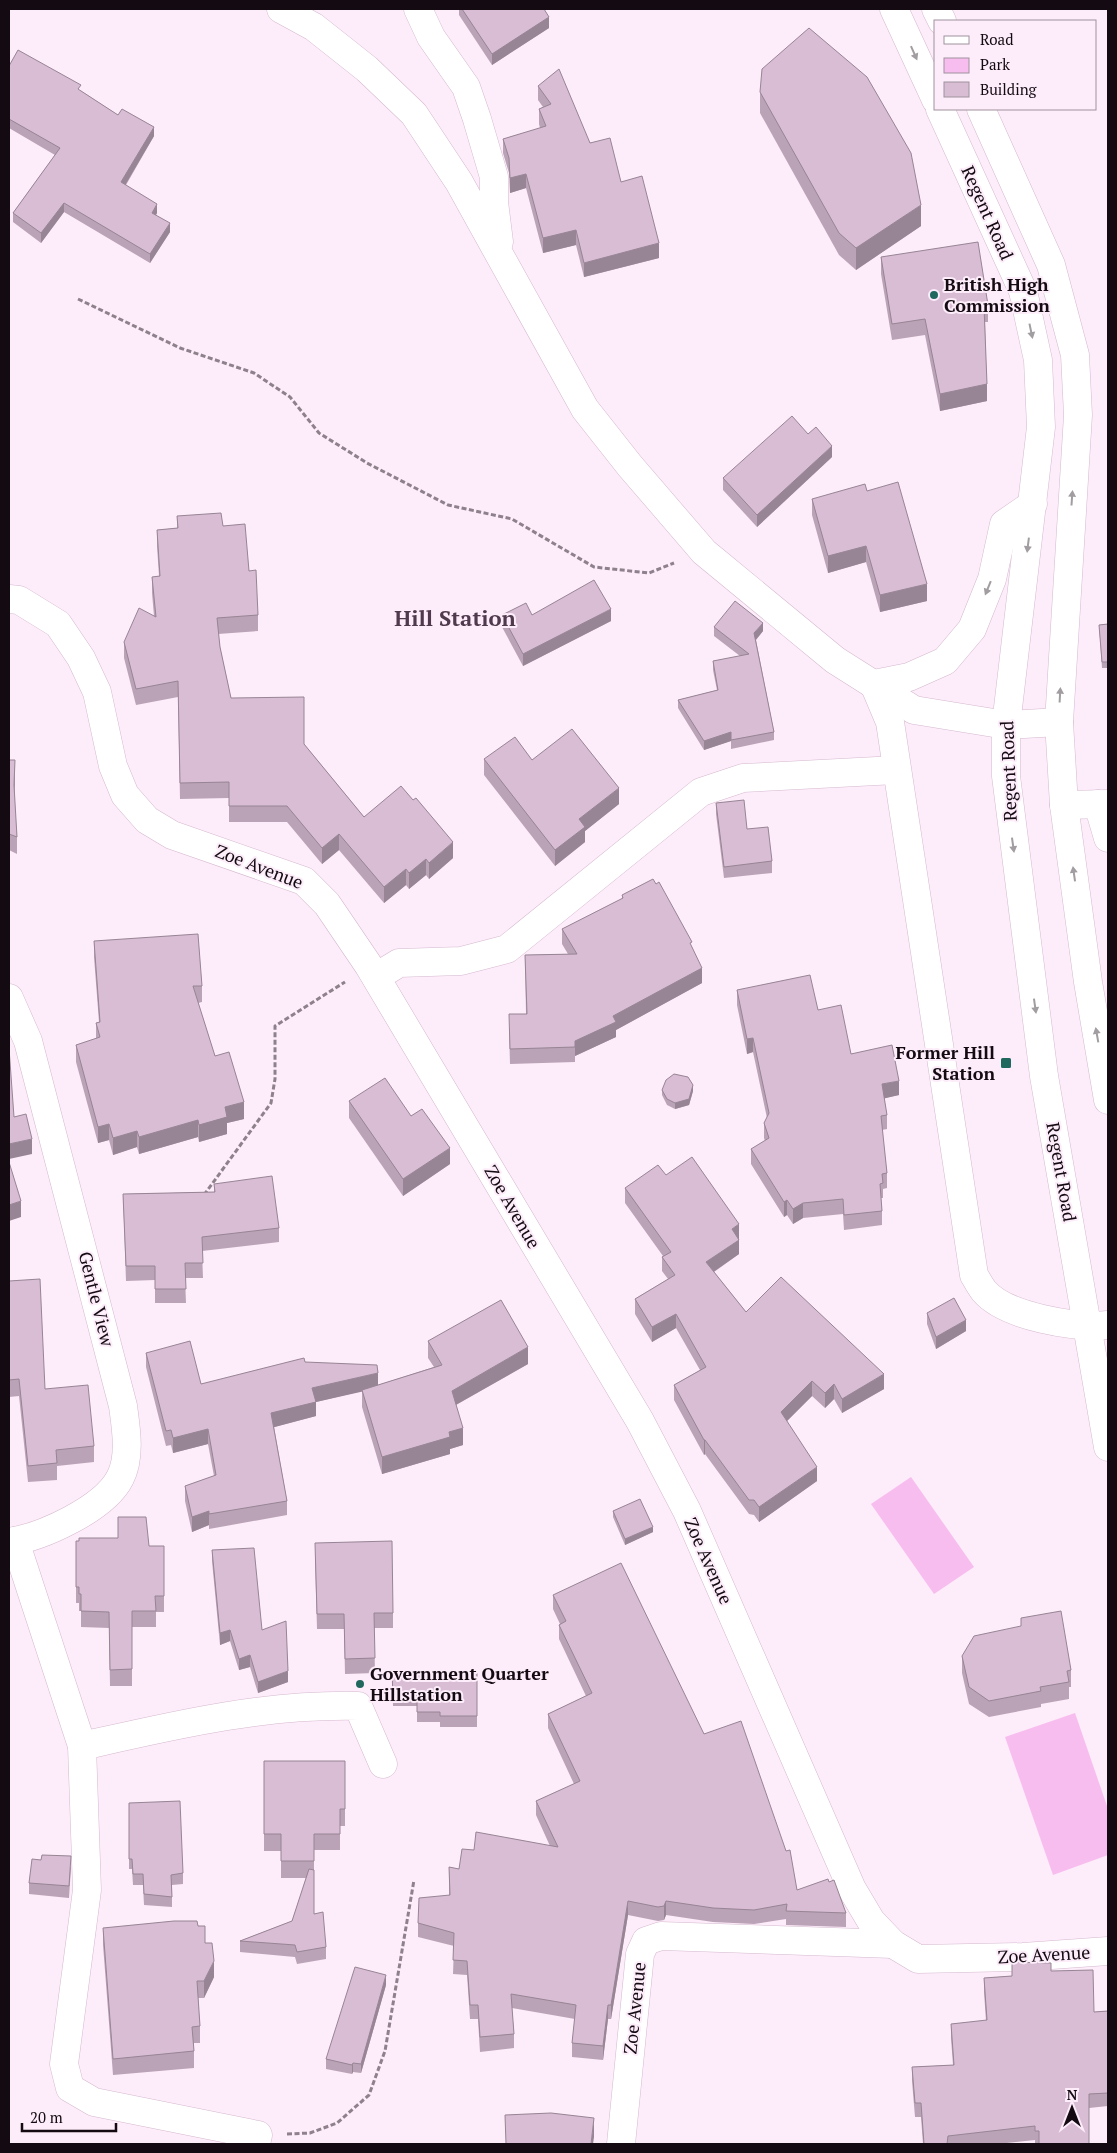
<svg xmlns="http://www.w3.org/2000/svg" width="1117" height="2153" viewBox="0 0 1117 2153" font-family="'PT Serif',serif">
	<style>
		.green { fill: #f8bdef }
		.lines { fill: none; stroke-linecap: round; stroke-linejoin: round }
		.minor-casing { stroke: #d4b9cf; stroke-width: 29 }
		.major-casing { stroke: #d4b9cf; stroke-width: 29 }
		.path { stroke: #8e818c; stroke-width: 3; stroke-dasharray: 5 2.5; stroke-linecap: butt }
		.minor { stroke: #fff; stroke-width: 28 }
		.major { stroke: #fff; stroke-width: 28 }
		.wall { fill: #baa3b6 }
		.shaded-wall { fill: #978494 }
		.building { fill: #d8bdd4; stroke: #978494 }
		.oneway { fill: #a19da0 }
		.poi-dot { fill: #20685e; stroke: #fdecfa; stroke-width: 2 }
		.labels { text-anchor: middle; stroke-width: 4; stroke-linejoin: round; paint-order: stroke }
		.street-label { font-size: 18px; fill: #140b12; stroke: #fdecfa }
		.poi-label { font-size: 18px; font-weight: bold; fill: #140b12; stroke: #fdecfa; text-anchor: start }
		.district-label { font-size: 22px; font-weight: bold; fill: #4f394c; stroke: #fdecfa }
	</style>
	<rect width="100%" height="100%" fill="#fdecfa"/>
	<!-- green -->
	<g class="green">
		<path d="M911,1477L974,1567L934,1594L871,1504Z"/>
		<path d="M1075,1713L1108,1809V1855L1053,1875L1005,1737Z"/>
	</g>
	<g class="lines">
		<!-- minor casing -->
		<g class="minor-casing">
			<g id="minor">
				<path d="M281,9L314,27L367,69L414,114L459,182L585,409L630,466L704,552L835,660L914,710L1006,725L1059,722"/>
				<path d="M418,9L431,37L466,87L477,119L494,177V202L499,242"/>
				<path d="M9,599L19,600L58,624L81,658L97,692L113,766L125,795L147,820L172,835L304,881L327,904L369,966L640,1421L687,1511L852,1889L871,1921L893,1944L918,1959L1023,1957L1108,1951"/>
				<path d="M874,684L890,722L974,1275C977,1280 980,1286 984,1291C1006,1317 1076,1328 1108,1325"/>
				<path d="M874,684L909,677L945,661L972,629L992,579L1004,524L1033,504"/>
				<path d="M1098,804L1108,838"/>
				<path d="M1064,805L1108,804"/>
				<path d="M376,977L399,963L461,961L507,949L701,792L743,778L896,770"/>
				<path d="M9,998L28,1041L123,1406C126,1428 131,1457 120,1478C104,1509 42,1537 9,1542"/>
				<path d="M15,1541L82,1746L87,1890L64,2064L70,2088L94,2102L258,2135L256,2144"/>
				<path d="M82,1746C175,1725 262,1704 358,1706L383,1764"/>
				<path d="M621,2144L640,1954L646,1941L661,1936L893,1944"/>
			</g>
		</g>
		<!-- major casing -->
		<g class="major-casing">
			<g id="major">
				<path d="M894,9L936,100"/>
				<path d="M936,9L942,21"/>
				<path d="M940,109L1023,291L1038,360L1041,427L1006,725V776L1044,1076L1108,1447"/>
				<path d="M981,109L1051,265L1075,355L1078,415L1059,722L1064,805L1088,982L1108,1100"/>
			</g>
		</g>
		<!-- path -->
		<g class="path">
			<path d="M78,299L180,348L254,373L290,397L319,433L367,463L448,505L512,519L594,567L649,573L674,563"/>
			<path d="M204,1195L271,1103L275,1079V1026L345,982"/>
			<path d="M287,2134L310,2133L337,2123L369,2095L385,2051L414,1880"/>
		</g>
		<!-- minor -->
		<use href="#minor" class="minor"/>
		<!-- major -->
		<use href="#major" class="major"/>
	</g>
	<!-- wall -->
	<g class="wall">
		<path d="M459,9H544L549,28L492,65L459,15Z"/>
		<path d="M9,66L81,91L118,115L154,136L126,185L157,213L156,215L170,232L150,263L64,212L41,243L13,222V213L55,155L9,128Z"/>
		<path d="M538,86L590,143L621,182L659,258L584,277L576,245L543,253L526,188L510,193L509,173L503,153V139L540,128L539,124V109L543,107L538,100Z"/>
		<path d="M760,92L921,226L856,270L839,255L760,113Z"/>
		<path d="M881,257L988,305V322H985L987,401L940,411L925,335L892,340L881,274Z"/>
		<path d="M832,457L757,527L723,490V478Z"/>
		<path d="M867,491L927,601L880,612L866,562L828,573L812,515V499Z"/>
		<path d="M177,516L223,526L249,571L258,615V631L218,634L220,647L231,698L304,744L364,817L453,858L429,879L426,875L409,889L406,885L384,903L339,850L322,864L287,822H229V798L180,799L178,697L136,705L124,658V642L154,616L152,593V577L159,576L157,546V530L177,528Z"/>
		<path d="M502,615H532L611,621L523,666L502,627Z"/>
		<path d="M1108,624V668H1102L1099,625Z"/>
		<path d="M714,627L763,631L756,640L774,732V740L731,749V741L704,750L678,708V700L717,690L713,670V661L740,656L714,636Z"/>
		<path d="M484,759L619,804L585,831V842L555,866L484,775Z"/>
		<path d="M9,760L15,777L14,794L17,837V854L9,850Z"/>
		<path d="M716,803L747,829L772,861V873L724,878L716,814Z"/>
		<path d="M622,895L692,947L702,983L616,1030V1037L575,1056V1062L510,1064L509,1029L526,1014L525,955L568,954L562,944V929L622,899Z"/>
		<path d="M94,941L202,986V1002L198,1003L215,1056L244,1119L227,1123V1134L199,1142L198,1137L139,1154L137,1147L113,1155L109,1140L98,1143L76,1062V1045L96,1039V1023L99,1022L94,957Z"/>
		<path d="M737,990L818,1010L851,1054L899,1095L884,1098L887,1115V1129L882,1130L887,1173V1188L883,1189V1198H881L882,1211V1225L844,1230L843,1214L803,1218L793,1224L787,1215L784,1217L751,1164V1149L765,1141L764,1138V1123L767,1118L753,1052L747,1054L737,1005Z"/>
		<path d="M662,1090L693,1091L689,1105L675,1109L667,1105L662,1095Z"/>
		<path d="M349,1101L411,1116L450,1164L403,1196L349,1118Z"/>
		<path d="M666,1175L739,1239V1254L714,1272L746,1312L884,1389L842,1413L834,1399L825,1408L812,1396L787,1421L817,1481L759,1522L754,1515L749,1514L705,1454L704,1455L674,1400V1385L700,1370L676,1328L652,1342L635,1314V1299L668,1279L662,1271V1257L663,1256L625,1203V1188Z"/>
		<path d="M214,1184L279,1228V1242L202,1251L203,1278H185L186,1303H155V1280L126,1281L123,1194L214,1192Z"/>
		<path d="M9,1281L45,1389L94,1446V1462L57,1466V1480L28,1482L19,1396L9,1397Z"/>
		<path d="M927,1313L966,1331L936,1349L927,1324Z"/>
		<path d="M428,1341L528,1364L456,1405L463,1445L450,1449V1454L382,1474L362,1407V1391L316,1402V1416L274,1427L287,1501V1515L209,1529V1525L192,1532L185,1501V1486L214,1476L208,1444L173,1453L171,1445L166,1446L146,1367V1353L201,1384L305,1362L378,1385L434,1367L428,1358Z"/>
		<path d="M613,1511L653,1532L625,1545L613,1517Z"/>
		<path d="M76,1541L149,1546H164V1612H156V1627H132V1686H110L109,1628L81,1627V1611H79V1603H76Z"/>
		<path d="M212,1550L262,1630L288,1682L258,1693L250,1667L239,1670L230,1641L220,1645L212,1561Z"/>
		<path d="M315,1558L393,1613V1628H374L375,1673L345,1674L344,1629H317Z"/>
		<path d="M553,1595L704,1734L797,1890L846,1913V1927L786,1925V1919L754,1924L713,1922L666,1915L664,1920L658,1921L628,1915L611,2019H608L603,2060L572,2057V2043L575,2019L512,2008L514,2034V2048L480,2052L478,2019H470L467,1975L453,1974L454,1946L418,1937V1923L449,1895V1867L459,1869L474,1850L550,1846L536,1815V1801L574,1784L548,1728V1714L586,1696L559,1639V1625L560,1624L553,1609Z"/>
		<path d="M962,1656L1071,1670V1687H1069V1699L1041,1704V1707L989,1717L969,1704L962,1673Z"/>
		<path d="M392,1672L477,1673V1727H440V1722H417V1706H393Z"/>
		<path d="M264,1761H345V1826H340V1850H314V1914L326,1947V1959L297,1964L295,1957L240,1952V1941L292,1921L306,1878H281V1851H264Z"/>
		<path d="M129,1803L183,1873V1884L172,1885V1907L144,1905L143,1885H133L132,1869H129Z"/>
		<path d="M71,1867L69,1898L29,1894V1883Z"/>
		<path d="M198,1926L205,1943L214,1977L204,1998H198L200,2026V2043H194V2068L113,2075L103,1945V1928Z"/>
		<path d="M1051,1971L1094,2012L1108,2011V2106L1089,2108V2144H1035V2140L998,2144H923L921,2117H915L912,2081V2067L953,2065L951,2038V2024L986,2021L984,1992V1978L1012,1976Z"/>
		<path d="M386,1985L361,2073L353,2072L352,2074L326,2069V2059Z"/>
	</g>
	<!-- shaded-wall -->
	<g class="shaded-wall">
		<path d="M549,17V28L492,65V54Z"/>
		<path d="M154,127V136L121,192V182Z"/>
		<path d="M526,174V188L510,193V178Z"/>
		<path d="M64,203V212L41,243V233Z"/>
		<path d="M157,204V213L152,222V213Z"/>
		<path d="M921,205V226L856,270V248Z"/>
		<path d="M170,223V232L150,263V254Z"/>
		<path d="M576,230V245L543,253V238Z"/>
		<path d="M659,243V258L584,277V263Z"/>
		<path d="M987,384V401L940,411V394Z"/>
		<path d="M832,446V457L757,527V515Z"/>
		<path d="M866,546V562L828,573V556Z"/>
		<path d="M927,584V601L880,612V595Z"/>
		<path d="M611,609V621L523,666V654Z"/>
		<path d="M763,623V631L754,642V633Z"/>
		<path d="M731,732V741L704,750V741Z"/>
		<path d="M15,760V777L14,802V785Z"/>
		<path d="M619,788V804L585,831V842L555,866V850L579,819Z"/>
		<path d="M339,834V850L322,864V848Z"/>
		<path d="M453,842V858L429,879V863Z"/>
		<path d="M426,859V875L409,889V873Z"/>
		<path d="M406,869V885L384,903V887Z"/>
		<path d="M702,968V983L616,1030V1037L575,1056V1041L613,1016Z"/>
		<path d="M753,1038V1052L747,1054V1039Z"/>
		<path d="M899,1081V1095L882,1099V1084Z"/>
		<path d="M693,1085V1091L689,1105L675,1109V1103Z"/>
		<path d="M244,1102V1119L227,1123V1134L199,1142V1125L225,1107Z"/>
		<path d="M198,1120V1137L139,1154V1137Z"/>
		<path d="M109,1124V1140L98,1143V1127Z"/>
		<path d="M137,1131V1147L113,1155V1138Z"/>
		<path d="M32,1139V1154L9,1159V1144Z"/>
		<path d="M450,1148V1164L403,1196V1179Z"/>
		<path d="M787,1200V1215L784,1217V1202Z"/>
		<path d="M21,1201V1217L9,1221V1205Z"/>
		<path d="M803,1203V1218L793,1224V1209Z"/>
		<path d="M739,1224V1239L732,1244V1229Z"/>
		<path d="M739,1240V1254L706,1277V1262Z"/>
		<path d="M676,1314V1328L652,1342V1327Z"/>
		<path d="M966,1320V1331L936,1349V1337Z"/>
		<path d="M528,1347V1364L452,1407V1391Z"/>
		<path d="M378,1373V1388L316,1402V1416L271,1428V1413L312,1388Z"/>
		<path d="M884,1374V1389L842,1413V1399Z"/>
		<path d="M812,1381V1396L781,1427V1412Z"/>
		<path d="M834,1384V1399L825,1408V1393Z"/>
		<path d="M463,1428V1445L450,1449V1454L382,1474V1457L449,1432Z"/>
		<path d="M208,1429V1444L173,1453V1438Z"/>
		<path d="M704,1440H705V1454L704,1455Z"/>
		<path d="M817,1467V1481L759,1522V1507Z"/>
		<path d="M209,1511V1525L192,1532V1517Z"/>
		<path d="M653,1527V1532L625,1545V1539Z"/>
		<path d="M230,1630V1641L220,1645V1633Z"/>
		<path d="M250,1655V1667L239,1670V1659Z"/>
		<path d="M288,1671V1682L258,1693V1682Z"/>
		<path d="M628,1901V1915L611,2019V2005Z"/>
		<path d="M666,1901V1915L664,1920V1906Z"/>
		<path d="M214,1961V1977L204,1998V1981Z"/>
		<path d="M386,1975V1985L361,2073V2064Z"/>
		<path d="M608,2005V2019L603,2060V2046Z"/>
		<path d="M353,2063V2072L352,2074V2065Z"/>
		<path d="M594,2118V2137L593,2144H591Z"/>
	</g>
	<!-- building -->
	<g class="building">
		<path d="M462,9H544L549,17L492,54Z"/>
		<path d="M809,28L867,77L911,153L921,205L856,248L839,233L760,92L762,69Z"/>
		<path d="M18,50L81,85L78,89L118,115L122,109L154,127L121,182L157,204L152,213L170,223L150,254L64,203L41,233L13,213L60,148L9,119V66Z"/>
		<path d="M559,69L590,143L610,138L621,182L642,176L659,243L584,263L576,230L543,238L526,174L510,178L509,158L503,139L546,126L539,109L551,104L538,86Z"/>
		<path d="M978,242L988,305L984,306L987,384L940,394L925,319L892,324L881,257Z"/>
		<path d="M792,416L808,434L816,427L832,446L757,515L723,478Z"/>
		<path d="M898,482L927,584L880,595L866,546L828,556L812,499L865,484L867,491Z"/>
		<path d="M221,513L223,526L245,524L249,571L256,570L258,615L217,618L220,647L231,698L304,697V744L364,817L401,786L413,800L416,798L453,842L429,863L426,859L409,873L406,869L384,887L339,834L322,848L287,806H229V782L180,783L178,681L136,689L124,642L139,608L156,617L152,577L160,576L157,530L178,528L177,516Z"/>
		<path d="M594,580L611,609L523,654L502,615L526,603L532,615Z"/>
		<path d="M735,601L763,623L754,633L774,732L731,740V732L704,741L678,700L718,690L713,661L749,654L714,627Z"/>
		<path d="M1108,624V662H1102L1099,625Z"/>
		<path d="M572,729L619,788L579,819L585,827L555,850L484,759L515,737L532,760Z"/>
		<path d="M9,760H15L14,785L17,837L9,834Z"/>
		<path d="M744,800L747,829L768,827L772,861L724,867L716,803Z"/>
		<path d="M653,879L656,884L659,882L692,942L690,943L702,968L613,1016L616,1022L575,1041V1047L510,1049L509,1014H527L525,955L577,954L562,929L623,898L622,895Z"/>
		<path d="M198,934L202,986H193L215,1056L229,1052L244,1102L225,1107L227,1117L199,1125L198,1120L139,1137L137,1131L113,1138L109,1124L98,1127L76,1045L100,1037L96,1023L100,1022L94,941Z"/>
		<path d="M810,975L818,1010L841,1005L851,1054L892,1045L899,1081L882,1084L887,1115L881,1116L887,1173L882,1174L883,1183L880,1184L882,1211L844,1215L843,1199L803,1203L793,1209L787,1200L784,1202L751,1149L769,1138L764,1123L769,1113L753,1038L747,1039L737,990Z"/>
		<path d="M9,1048L14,1117L26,1114L32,1139L9,1144Z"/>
		<path d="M674,1074L688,1077L693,1085L689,1099L675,1103L667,1099L662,1090L666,1080Z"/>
		<path d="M385,1078L411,1116L422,1109L450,1148L403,1179L349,1101Z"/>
		<path d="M692,1157L739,1224L732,1229L739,1240L706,1262L746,1312L781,1277L884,1374L842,1399L834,1384L825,1393L812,1381L781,1412L817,1467L759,1507L754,1500H749L705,1440H704L674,1385L706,1367L676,1314L652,1327L635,1299L675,1275L662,1257L671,1252L625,1188L658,1165L666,1175Z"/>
		<path d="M9,1162L21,1201L9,1205Z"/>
		<path d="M272,1176L279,1228L202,1237L203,1263H185L186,1289H155V1266H126L123,1194L215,1192L214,1184Z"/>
		<path d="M40,1279L45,1389L88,1385L94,1446L56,1450L57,1463L28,1466L19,1379L9,1380V1281Z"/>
		<path d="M954,1298L966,1320L936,1337L927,1313Z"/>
		<path d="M501,1300L528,1347L452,1391L463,1428L449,1432L450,1437L382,1457L362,1390L442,1365L428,1341Z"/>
		<path d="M190,1341L201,1384L304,1358L305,1362L377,1365L378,1373L312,1388L316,1402L271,1413L287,1501L209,1514V1511L192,1517L185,1486L216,1475L208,1429L173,1438L171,1430L166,1431L146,1353Z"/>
		<path d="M640,1499L653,1527L625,1539L613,1511Z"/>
		<path d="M118,1517H146L149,1546H164V1596H155L156,1611H132V1669L110,1670L109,1612L81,1611V1594H79V1587H76V1541H79V1538H118Z"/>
		<path d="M392,1541L393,1613H374L375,1658L345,1659L344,1614H317L315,1543Z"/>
		<path d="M254,1548L262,1630L286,1621L288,1671L258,1682L250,1655L239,1659L230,1630L220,1633L212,1550Z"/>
		<path d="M621,1563L704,1734L741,1721L786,1851L790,1850L797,1890L828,1879L829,1882L834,1880L846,1913L786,1911L787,1904L754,1910L713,1908L666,1901L664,1906L658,1907L628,1901L611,2005H608L603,2046L572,2043L576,2005L511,1994L514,2034L480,2037L478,2005H470L467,1961L453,1960L454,1933L418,1923L419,1898L450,1895L449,1867L459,1869L462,1849L474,1850L476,1832L558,1847L536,1801L580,1781L548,1714L592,1693L559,1625L566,1621L553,1595Z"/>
		<path d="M1061,1611L1071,1670L1067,1671L1069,1682L1040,1687L1041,1691L989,1701L969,1687L962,1656L974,1636L1021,1626V1618Z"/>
		<path d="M392,1672L477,1673V1716H440V1712H417V1695L393,1696Z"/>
		<path d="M264,1761H345V1809H340V1834H314V1861H281V1834H264Z"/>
		<path d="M180,1801L183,1873L171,1875L172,1897L144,1894L143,1874H133L132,1859H129V1803Z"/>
		<path d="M42,1855L71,1856L69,1886L29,1883L32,1859L41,1860Z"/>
		<path d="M309,1869L314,1870V1914L323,1912L326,1947L297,1952L295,1945L240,1941L292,1921Z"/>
		<path d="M174,1921H197L198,1926H205V1943H212L214,1961L204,1981H197L200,2026L192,2027L194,2051L113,2059L103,1928Z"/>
		<path d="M1012,1962L1051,1963V1971L1093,1970L1094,2012L1108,2011V2093L1089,2094V2144H1039V2131H1035V2126L948,2136L947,2144H924L921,2103H915L912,2067L954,2065L951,2024L987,2020L984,1978L1012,1976Z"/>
		<path d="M355,1967L386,1975L361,2064L353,2063L352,2065L326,2059Z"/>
		<path d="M551,2113L594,2118L591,2144H506L505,2115Z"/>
	</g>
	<!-- one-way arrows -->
	<defs><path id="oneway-solid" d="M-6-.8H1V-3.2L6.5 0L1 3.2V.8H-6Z" transform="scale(1.25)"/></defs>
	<g class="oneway">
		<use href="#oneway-solid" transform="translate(914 53) rotate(66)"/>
		<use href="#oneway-solid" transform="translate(1031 331) rotate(78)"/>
		<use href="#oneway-solid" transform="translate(1072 498) rotate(-86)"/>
		<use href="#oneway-solid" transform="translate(1028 545) rotate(97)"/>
		<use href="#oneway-solid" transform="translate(988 588) rotate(112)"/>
		<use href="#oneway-solid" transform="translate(1060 695) rotate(-87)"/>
		<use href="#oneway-solid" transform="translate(1013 845) rotate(82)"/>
		<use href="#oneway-solid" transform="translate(1074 874) rotate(-98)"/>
		<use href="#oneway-solid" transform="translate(1035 1006) rotate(82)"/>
		<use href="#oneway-solid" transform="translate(1097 1035) rotate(-100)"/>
	</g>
	<!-- markers -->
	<g class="poi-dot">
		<circle cx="934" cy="295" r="5"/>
		<rect x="1000" y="1057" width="12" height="12" rx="2.5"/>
		<circle cx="360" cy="1684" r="5"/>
	</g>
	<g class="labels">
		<!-- street labels -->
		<g class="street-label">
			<text transform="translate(987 213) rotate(66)" y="6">Regent Road</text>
			<text transform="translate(1009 771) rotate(-92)" y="6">Regent Road</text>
			<text transform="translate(259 867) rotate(21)" y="6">Zoe Avenue</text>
			<text transform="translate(1061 1172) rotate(80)" y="6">Regent Road</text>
			<text transform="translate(512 1207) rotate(60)" y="6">Zoe Avenue</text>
			<text transform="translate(96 1299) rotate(76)" y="6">Gentle View</text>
			<text transform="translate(708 1561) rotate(66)" y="6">Zoe Avenue</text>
			<text transform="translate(1044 1955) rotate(-3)" y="6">Zoe Avenue</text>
			<text transform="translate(635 2008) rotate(-84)" y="6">Zoe Avenue</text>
		</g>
		<!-- poi labels -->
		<g class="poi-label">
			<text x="944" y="291">British High<tspan x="944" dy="21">Commission</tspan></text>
			<text x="995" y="1059" text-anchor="end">Former Hill<tspan x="995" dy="21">Station</tspan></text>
			<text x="370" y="1680">Government Quarter<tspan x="370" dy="21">Hillstation</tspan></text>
		</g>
		<!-- district labels -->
		<g class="district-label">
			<text x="455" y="626">Hill Station</text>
		</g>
	</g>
	<!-- border -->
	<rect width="1117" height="2153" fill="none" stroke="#140b12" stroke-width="20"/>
	<!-- legend -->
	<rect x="934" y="20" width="162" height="90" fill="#fdecfa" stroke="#a0929d"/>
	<rect x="944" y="36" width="25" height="8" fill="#ffffff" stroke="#a0929d"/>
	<text x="980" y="45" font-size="15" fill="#140b12">Road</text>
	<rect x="944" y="58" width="25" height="15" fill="#f8bdef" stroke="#a0929d"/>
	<text x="980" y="70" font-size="15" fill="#140b12">Park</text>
	<rect x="944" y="82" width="25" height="15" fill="#d8bdd4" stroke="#a0929d"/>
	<text x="980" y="95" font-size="15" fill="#140b12">Building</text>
	<!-- north arrow -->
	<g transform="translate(1072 2108)" stroke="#fdecfa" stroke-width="4" paint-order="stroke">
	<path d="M0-4L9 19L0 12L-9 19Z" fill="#140b12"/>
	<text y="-8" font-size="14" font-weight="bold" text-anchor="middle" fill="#140b12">N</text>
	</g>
	<!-- scale -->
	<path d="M22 2123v8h94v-8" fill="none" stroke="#140b12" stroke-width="2.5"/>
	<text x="30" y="2123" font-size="15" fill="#140b12" stroke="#fdecfa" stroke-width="4" paint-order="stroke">20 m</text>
</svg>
